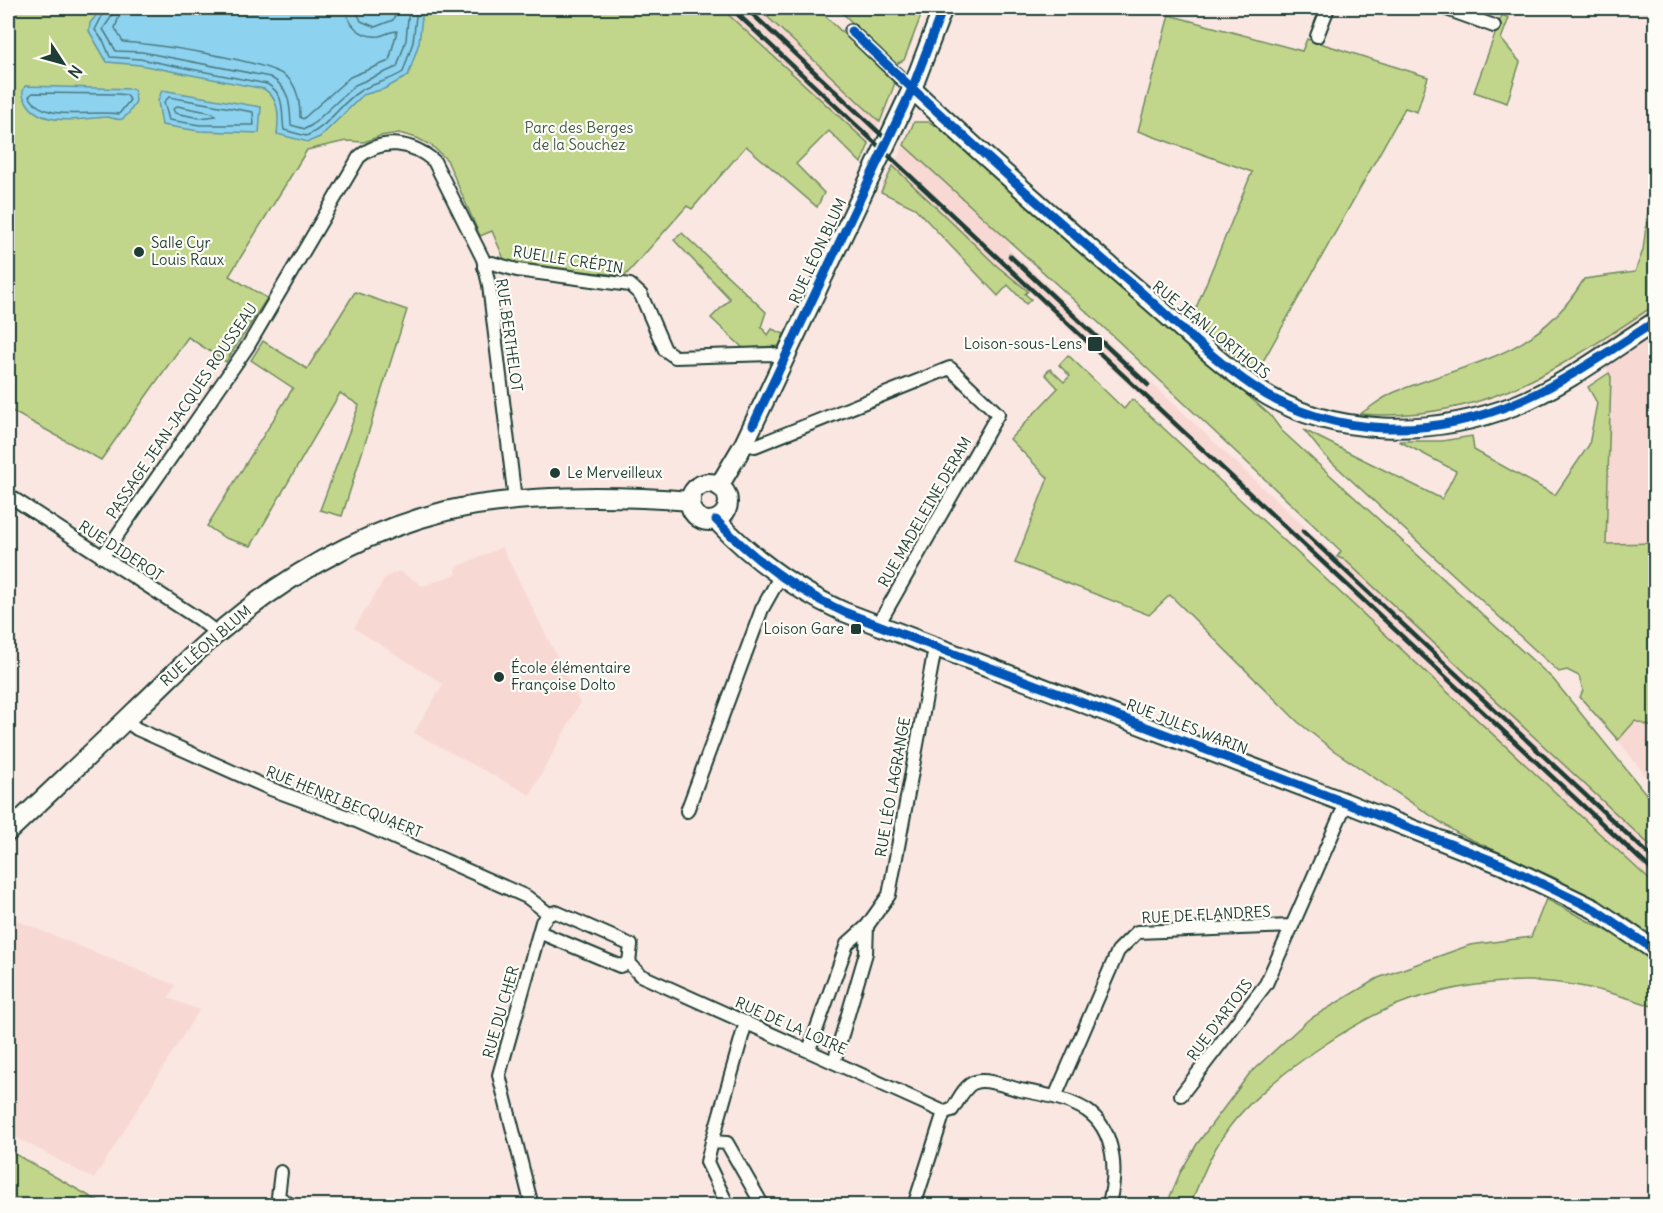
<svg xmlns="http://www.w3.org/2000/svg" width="1663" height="1213" viewBox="0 0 1663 1213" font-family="Delius,sans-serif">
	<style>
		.built { fill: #f8d8d3 }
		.green { fill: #c2d68b; stroke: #708a60; stroke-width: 1.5 }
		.water { fill: #8dd2ef; stroke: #6196a4; stroke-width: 1.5 }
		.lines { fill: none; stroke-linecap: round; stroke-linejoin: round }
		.shore { stroke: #4b797f; stroke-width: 1.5 }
		.street-casing { stroke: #1f3d34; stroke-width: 16 }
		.secondary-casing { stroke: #1f3d34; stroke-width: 22 }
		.street { stroke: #fdfcf7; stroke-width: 12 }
		.secondary { stroke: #fdfcf7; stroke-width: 18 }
		.rail { stroke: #1f3d34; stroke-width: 4.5 }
		.cycleway-casing { stroke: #fdfcf7; stroke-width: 13 }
		.cycleway { stroke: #0057b8; stroke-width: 9 }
		.poi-dot { fill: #1f3d34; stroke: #fdfcf7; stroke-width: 2 }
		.labels { text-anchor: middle; stroke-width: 4.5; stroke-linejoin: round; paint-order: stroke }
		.park-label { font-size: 15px; fill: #405c45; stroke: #fdfcf7 }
		.poi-label { font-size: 15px; fill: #1f3d34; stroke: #fdfcf7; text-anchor: start }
		.street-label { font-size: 15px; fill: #1f3d34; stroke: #fdfcf7 }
	</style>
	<rect width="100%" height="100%" fill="#fae7e2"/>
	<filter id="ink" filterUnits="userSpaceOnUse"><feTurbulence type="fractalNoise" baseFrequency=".0167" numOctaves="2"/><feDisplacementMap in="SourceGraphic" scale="12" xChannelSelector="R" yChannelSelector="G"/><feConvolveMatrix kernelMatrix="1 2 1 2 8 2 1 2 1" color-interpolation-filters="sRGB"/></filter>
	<g filter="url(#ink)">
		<!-- built -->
		<g class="built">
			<path d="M721,8H758L880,122L869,144Z"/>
			<path d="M904,145L1012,242L1007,247L1280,504L1337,557L1345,560L1655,850V885L1346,597L1350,592L1028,291L997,266L893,166Z"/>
			<path d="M1655,305V543L1606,544L1611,377L1592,346Z"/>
			<path d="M502,547L580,703L530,795L414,733L443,684L354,628L386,577L399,571L423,586L457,574L455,568Z"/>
			<path d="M1635,721L1655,728V788L1618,740Z"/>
			<path d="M8,917L175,985L169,998L199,1010L94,1179L8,1133V1030L11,1021L8,1019Z"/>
		</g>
		<!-- green -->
		<g class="green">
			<path d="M8,8H721L869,144L861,163L829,131L796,164L824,193L817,207L746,146L692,209L687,206L625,276L521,264L504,259L492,231L480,236L447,160L432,146L417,138L399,133L380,136L364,142L346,141L307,150L229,276L267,298L226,362L188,337L101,460L8,409Z"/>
			<path d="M758,8H817L895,83L880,122Z"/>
			<path d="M837,8H924L904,60L896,64Z"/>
			<path d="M1169,15L1302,51L1307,39L1428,77L1417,112L1405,108L1257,372L1265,381L1191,320L1252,172L1138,131Z"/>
			<path d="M1502,15L1509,18L1501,39L1520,62L1507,103L1474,92Z"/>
			<path d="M914,122H928L938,126L1270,415L1282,431L1553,679L1655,805V850L1345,560L1337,557L1341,551L1099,323L904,145Z"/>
			<path d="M1655,156V305C1558,369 1482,423 1360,414C1371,407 1383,397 1395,392C1472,361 1537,358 1584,279L1635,272L1643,250Z"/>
			<path d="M893,166L997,266L1028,291L1025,294L1031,299L1026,304L1008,285L998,296L915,208L881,192Z"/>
			<path d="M682,233L766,312L761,327L768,335L772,329L784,334L779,346L743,348L711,318L730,299L674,240Z"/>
			<path d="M355,292L407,310L342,516L320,510L359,405L340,393L251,546L225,538L207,526L293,388L251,360L263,341L307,369Z"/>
			<path d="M1068,355L1124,409L1132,399L1655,885V939L1627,918L1555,878L1457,833L1333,750L1298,722L1170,595L1149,615L1015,563L1048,478L1010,439L1058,388L1045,374L1050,369L1064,382L1070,376L1059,365Z"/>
			<path d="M1609,373L1611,377L1606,544L1656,543L1655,728L1635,721L1618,740L1580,697L1583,690L1579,676L1567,670L1559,672L1324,455L1304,430L1442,499L1456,471L1399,441H1442L1472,436L1474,450L1555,495L1589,445L1597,403L1588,387Z"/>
			<path d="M1546,899L1625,940L1655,964V1007C1607,990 1556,977 1504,982C1472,984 1440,991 1410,1000C1356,1018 1271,1077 1234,1121C1214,1145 1202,1176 1190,1205L1166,1206L1180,1173L1197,1144L1250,1073L1308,1020L1378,978L1470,945L1531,937Z"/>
			<path d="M8,1150L105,1205H8Z"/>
		</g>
		<!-- water -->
		<g class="water">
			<path d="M102,8H367L376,14L389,8H423L419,43L408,76L384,89L363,95L320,137L308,142L277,134C279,117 280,99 264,89L140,65L107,62L89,31L90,23Z"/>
			<path d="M25,86L134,89L136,101C133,107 129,116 122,119C116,121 111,116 104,117C81,119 41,127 27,103C23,97 21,93 25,86Z"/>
			<path d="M162,90L261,107L259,133L199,131L162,125L158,101Z"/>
		</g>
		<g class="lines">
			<!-- shore -->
			<g class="shore">
				<path d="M106,8L95,30L104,42L110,57L140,59L267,84C286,95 281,111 284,130L306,136C329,127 340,103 360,91C372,83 388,82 403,72L413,42L417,8"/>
				<path d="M113,8L112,16L103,29L116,51L142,52L270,77C290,88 290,104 291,125L305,129L312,125L355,85L397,67L406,40L409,8"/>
				<path d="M122,8L115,28L123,42C152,44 269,60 288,78C298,88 300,105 300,117L303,119L350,77L389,61L397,31C390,31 385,35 379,36C361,38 347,24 346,8"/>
				<path d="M355,8L361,21L375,27L393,20L398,8"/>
				<path d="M33,93L117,94L127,95L130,100L119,114C92,109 44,124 29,96Z"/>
				<path d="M169,97L253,112L254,125H200L169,120L164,102Z"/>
				<path d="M177,106L213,113L216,116L200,118L175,113L173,109Z"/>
			</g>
			<!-- street casing -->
			<g class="street-casing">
				<g id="street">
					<path d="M1444,8L1494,26"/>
					<path d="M851,31L912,89"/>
					<path d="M1317,36L1328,8"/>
					<path d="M484,267L492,263L517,270L630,285L641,295L665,350L675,357L772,354L784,359"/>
					<path d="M744,444L755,446L950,368L998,414L878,625"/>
					<path d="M8,495L200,620L217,633"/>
					<path d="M102,557L248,346L359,157C382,137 412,142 434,161L483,259L489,285L515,500"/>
					<path d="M125,720L137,729L271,789L345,816L527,897L549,914"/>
					<path d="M687,811L762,609L781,575"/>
					<path d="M867,926L889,895L935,648"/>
					<path d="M629,963L640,975L944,1112"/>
					<path d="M809,1050L847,944L867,926L866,953L834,1062"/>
					<path d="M1181,1095L1266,984L1292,926"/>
					<path d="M1055,1097L1118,951L1137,932L1292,926L1346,803"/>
					<path d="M944,1112L952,1110C958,1101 964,1086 975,1082C987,1078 1008,1087 1020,1090C1042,1094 1066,1098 1086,1110C1116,1130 1118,1174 1108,1206"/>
					<path d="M712,1142L746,1022"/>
					<path d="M281,1172L278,1197L293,1206"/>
					<path d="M532,1206L499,1075L542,922L549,914L556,912L631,945L629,963L620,966L539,932"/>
					<path d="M728,1206L707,1162L712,1142L727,1143L759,1199L754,1206"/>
					<path d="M914,1206L944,1112"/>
				</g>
			</g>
			<!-- secondary casing -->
			<g class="secondary-casing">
				<g id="secondary">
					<path d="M912,89C988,160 1067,229 1146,297C1181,327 1216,361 1254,387C1329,439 1434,437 1516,405C1565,385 1611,350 1656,321"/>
					<circle cx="709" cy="502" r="19"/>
					<path d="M719,486L744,444L912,89L943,8"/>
					<path d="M716,520C752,558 796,590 844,612L1346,803L1503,865L1594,909L1656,951"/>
					<path d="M8,832C51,791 94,751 136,710C164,684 190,656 219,632C285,576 362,532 446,511C518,494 617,495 691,501"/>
				</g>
			</g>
			<!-- street -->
			<use href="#street" class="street"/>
			<!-- secondary -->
			<use href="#secondary" class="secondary"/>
			<!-- rail -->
			<g class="rail">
				<path d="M731,8L1656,874"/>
				<path d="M746,8L888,141"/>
				<path d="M1010,256L1148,385"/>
				<path d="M1303,531L1656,861"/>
			</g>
			<!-- cycleway casing -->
			<g class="cycleway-casing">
				<g id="cycleway">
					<path d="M851,31C943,118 1037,204 1134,286C1173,320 1211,358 1254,387C1291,413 1343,427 1388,428C1495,431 1571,376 1656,321"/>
					<path d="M753,425L912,89L943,8"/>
					<path d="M716,520C752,558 796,590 844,612L1346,803L1503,865L1594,909L1656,951"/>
				</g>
			</g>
			<!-- cycleway -->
			<use href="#cycleway" class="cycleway"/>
		</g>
	</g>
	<!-- markers -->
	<g class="poi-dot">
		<circle cx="139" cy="252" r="6"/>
		<rect x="1087" y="336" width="16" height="16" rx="3"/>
		<circle cx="555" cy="473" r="6"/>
		<rect x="850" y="623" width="12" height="12" rx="3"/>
		<circle cx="499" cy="677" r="6"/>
	</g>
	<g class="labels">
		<!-- park labels -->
		<g class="park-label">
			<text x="579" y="133">Parc des Berges<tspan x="579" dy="17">de la Souchez</tspan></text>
		</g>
		<!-- poi labels -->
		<g class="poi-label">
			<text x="151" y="248">Salle Cyr<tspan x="151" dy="17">Louis Raux</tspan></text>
			<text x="1082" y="349" text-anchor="end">Loison-sous-Lens</text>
			<text x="567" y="478">Le Merveilleux</text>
			<text x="844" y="634" text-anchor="end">Loison Gare</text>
			<text x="511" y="673">École élémentaire<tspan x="511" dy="17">Françoise Dolto</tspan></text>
		</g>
		<!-- street labels -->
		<g class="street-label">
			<text transform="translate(818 251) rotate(-65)" y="5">RUE LÉON BLUM</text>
			<text transform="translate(568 260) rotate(9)" y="5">RUELLE CRÉPIN</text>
			<text transform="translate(1211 330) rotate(39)" y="5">RUE JEAN LORTHOIS</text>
			<text transform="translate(509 335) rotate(82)" y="5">RUE BERTHELOT</text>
			<text transform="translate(182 411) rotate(-56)" y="5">PASSAGE JEAN-JACQUES ROUSSEAU</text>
			<text transform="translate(925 512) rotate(-60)" y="5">RUE MADELEINE DERAM</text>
			<text transform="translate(121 551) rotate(33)" y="5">RUE DIDEROT</text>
			<text transform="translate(206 646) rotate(-41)" y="5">RUE LÉON BLUM</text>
			<text transform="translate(1187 727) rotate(21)" y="5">RUE JULES WARIN</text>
			<text transform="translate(893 787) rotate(-80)" y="5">RUE LÉO LAGRANGE</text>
			<text transform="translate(344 802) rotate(22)" y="5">RUE HENRI BECQUAERT</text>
			<text transform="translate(1206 915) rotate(-3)" y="5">RUE DE FLANDRES</text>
			<text transform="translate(501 1012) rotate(-74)" y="5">RUE DU CHER</text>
			<text transform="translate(1220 1020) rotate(-53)" y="5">RUE D'ARTOIS</text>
			<text transform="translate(791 1026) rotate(24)" y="5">RUE DE LA LOIRE</text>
		</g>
	</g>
	<!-- margin -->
	<rect width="1663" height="1213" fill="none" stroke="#fdfcf7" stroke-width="30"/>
	<rect x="15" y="15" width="1633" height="1183" fill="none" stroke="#1f3d34" stroke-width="2" filter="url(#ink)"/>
	<!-- north arrow -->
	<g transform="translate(63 63) rotate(126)" stroke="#fdfcf7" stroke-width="4.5" paint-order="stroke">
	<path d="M0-4.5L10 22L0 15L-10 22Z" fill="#1f3d34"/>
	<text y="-9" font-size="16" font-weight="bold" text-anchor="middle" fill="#1f3d34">N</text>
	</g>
</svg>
